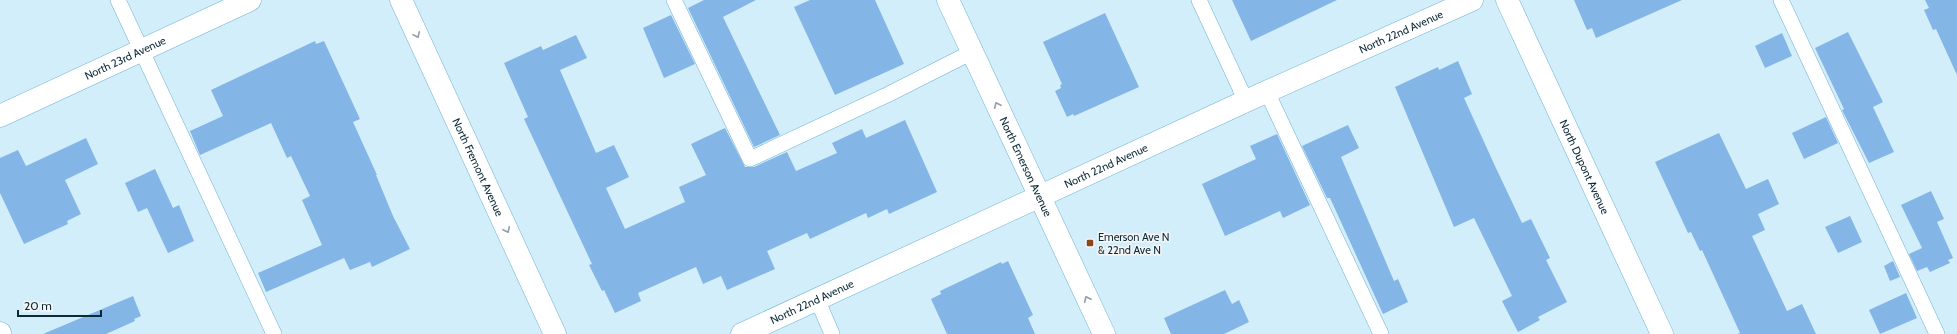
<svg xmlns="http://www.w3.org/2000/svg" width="1957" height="334" viewBox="0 0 1957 334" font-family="Cabin,sans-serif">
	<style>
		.building { fill: #83b5e7 }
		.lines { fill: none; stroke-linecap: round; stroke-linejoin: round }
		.service-casing { stroke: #6eb2d3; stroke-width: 16 }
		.minor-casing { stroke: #6eb2d3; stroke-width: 23 }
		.tertiary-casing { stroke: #6eb2d3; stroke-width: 23 }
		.service { stroke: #fff; stroke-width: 15 }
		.minor { stroke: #fff; stroke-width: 22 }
		.tertiary { stroke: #fff; stroke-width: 22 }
		.oneway { stroke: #929fa5 }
		.poi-dot { fill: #8b461b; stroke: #f6f6f6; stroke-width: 1.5 }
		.labels { text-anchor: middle; stroke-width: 3; stroke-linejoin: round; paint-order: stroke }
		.street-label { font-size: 11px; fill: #0c2936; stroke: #f6f6f6 }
		.poi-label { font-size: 11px; fill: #0c2936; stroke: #f6f6f6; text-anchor: start }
	</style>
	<rect width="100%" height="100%" fill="#d3eefb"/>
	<!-- building -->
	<g class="building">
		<path d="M704,0H756L723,17L780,135L754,147L688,8Z"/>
		<path d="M810,0H875L904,64L835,95L794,7Z"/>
		<path d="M1232,0H1337L1251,41Z"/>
		<path d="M1574,0H1682L1596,38L1592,28L1587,30Z"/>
		<path d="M1925,0H1957V75L1936,29L1933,30L1924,10L1929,8Z"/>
		<path d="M1105,13L1139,87L1074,116L1073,114L1067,117L1055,91L1061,88L1060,85L1062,84L1043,42Z"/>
		<path d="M671,15L695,64L664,78L643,28Z"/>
		<path d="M1848,32L1883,102L1873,107L1894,152L1869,163L1842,110L1844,109L1815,48Z"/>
		<path d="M1782,33L1792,56L1765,68L1755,46Z"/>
		<path d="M576,35L587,58L560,70L596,153L614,145L629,177L606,188L625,229L685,202L679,187L706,175L691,144L725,128L745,167H754L787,152L796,171L837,153L832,143L862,129L866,138L905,120L937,192L889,214L887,209L868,218L866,213L810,239L807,233L767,251L775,269L727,290L721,276L703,284L696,267L638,293L641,301L615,313L604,290L602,291L589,265L592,264L524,119L528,117L504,63L541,46L543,50Z"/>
		<path d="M315,41L316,44L324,41L360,119L353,122L377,175H376L393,216L410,249L372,267L370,262L350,270L344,258L266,292L258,273L322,245L302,200L310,196L291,156L287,158L271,123L200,155L190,131L223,116L211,90Z"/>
		<path d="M1458,61L1472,94L1464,98L1495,166L1522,223L1531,219L1550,258L1546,260L1567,302L1538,317L1540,320L1518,332L1502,301L1512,296L1474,218L1454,227L1395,87L1438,67L1439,70Z"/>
		<path d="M1826,117L1838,143L1804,159L1792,133Z"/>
		<path d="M1348,125L1359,148L1341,157L1394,281L1398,279L1408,302L1383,314L1330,198H1327L1302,146Z"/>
		<path d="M1719,133L1746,189L1768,179L1779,204L1758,214L1765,230L1752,236L1787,311L1802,304L1816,334H1737L1740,333L1702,250L1700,251L1691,232L1688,233L1655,162Z"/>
		<path d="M1277,134L1310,205L1283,218L1280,211L1225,236L1202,184L1256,159L1250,146Z"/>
		<path d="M86,138L98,164L65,180L81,214L67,221L68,224L24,244L0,193V158L18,150L26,166Z"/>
		<path d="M155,169L173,208L179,205L194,241L168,253L147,208L138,212L125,183Z"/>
		<path d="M1931,191L1944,219L1937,222L1953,258L1948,260L1950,263L1930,272L1927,267L1917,271L1909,254L1922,248L1901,205Z"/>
		<path d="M1850,216L1862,242L1838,253L1825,227Z"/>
		<path d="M1008,261L1033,315L1028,318L1035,334H947L931,299L941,294L940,291L1001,262L1002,264Z"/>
		<path d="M1893,261L1900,277L1890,281L1884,266Z"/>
		<path d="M1225,290L1232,304L1239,300L1249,322L1224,334H1171L1164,318Z"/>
		<path d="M1906,293L1917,318L1880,334L1869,310Z"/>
		<path d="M133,296L141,316L134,319L135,321L106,334H43Z"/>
	</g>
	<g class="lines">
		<!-- service casing -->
		<g class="service-casing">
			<g id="service">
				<path d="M118,0L274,334"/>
				<path d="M674,0L750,159L889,94L972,52"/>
				<path d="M1199,0L1246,101"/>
				<path d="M1781,0L1937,334"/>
				<path d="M1267,92L1381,334"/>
				<path d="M817,299L832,334"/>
			</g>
		</g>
		<!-- minor casing -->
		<g class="minor-casing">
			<g id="minor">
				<path id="s1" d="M1507,0L1662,334"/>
				<path id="s2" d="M0,116L250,0"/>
				<path d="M0,333V334"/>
				<path id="s3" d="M742,334L1246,101L1472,0"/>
			</g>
		</g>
		<!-- tertiary casing -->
		<g class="tertiary-casing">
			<g id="tertiary">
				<path id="s4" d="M401,0L555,334"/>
				<path id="s5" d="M948,0L1104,334"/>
			</g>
		</g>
		<!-- service -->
		<use href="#service" class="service"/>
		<!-- minor -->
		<use href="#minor" class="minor"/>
		<!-- tertiary -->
		<use href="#tertiary" class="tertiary"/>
	</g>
	<!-- one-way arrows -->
	<defs><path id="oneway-chevron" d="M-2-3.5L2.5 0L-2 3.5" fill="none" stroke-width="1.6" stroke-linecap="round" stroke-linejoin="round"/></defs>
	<g class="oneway">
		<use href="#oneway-chevron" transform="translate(417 35) rotate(65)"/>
		<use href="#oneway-chevron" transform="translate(997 105) rotate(-115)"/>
		<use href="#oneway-chevron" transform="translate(507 230) rotate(65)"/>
		<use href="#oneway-chevron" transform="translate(1087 299) rotate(-115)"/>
	</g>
	<!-- markers -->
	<rect class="poi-dot" x="1086" y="239" width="8" height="8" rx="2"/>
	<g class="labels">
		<!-- street labels -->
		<g class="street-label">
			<text dy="4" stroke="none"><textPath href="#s3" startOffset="725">North 22nd Avenue</textPath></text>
			<text dy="4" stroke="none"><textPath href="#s2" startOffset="138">North 23rd Avenue</textPath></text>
			<text dy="4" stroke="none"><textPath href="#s3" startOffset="401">North 22nd Avenue</textPath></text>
			<text dy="4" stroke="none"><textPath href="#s4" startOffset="184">North Fremont Avenue</textPath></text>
			<text dy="4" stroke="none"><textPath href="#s5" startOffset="184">North Emerson Avenue</textPath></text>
			<text dy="4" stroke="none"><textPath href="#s1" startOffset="184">North Dupont Avenue</textPath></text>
			<text dy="4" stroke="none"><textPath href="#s3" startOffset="77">North 22nd Avenue</textPath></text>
		</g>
		<!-- poi labels -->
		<g class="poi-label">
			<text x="1098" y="241">Emerson Ave N<tspan x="1098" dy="13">&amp; 22nd Ave N</tspan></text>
		</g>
	</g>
	<!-- scale -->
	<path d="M18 310v6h83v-6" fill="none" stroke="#0c2936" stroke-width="2"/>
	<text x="24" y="310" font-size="12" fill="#0c2936" stroke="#f6f6f6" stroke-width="3" paint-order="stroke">20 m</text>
</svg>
